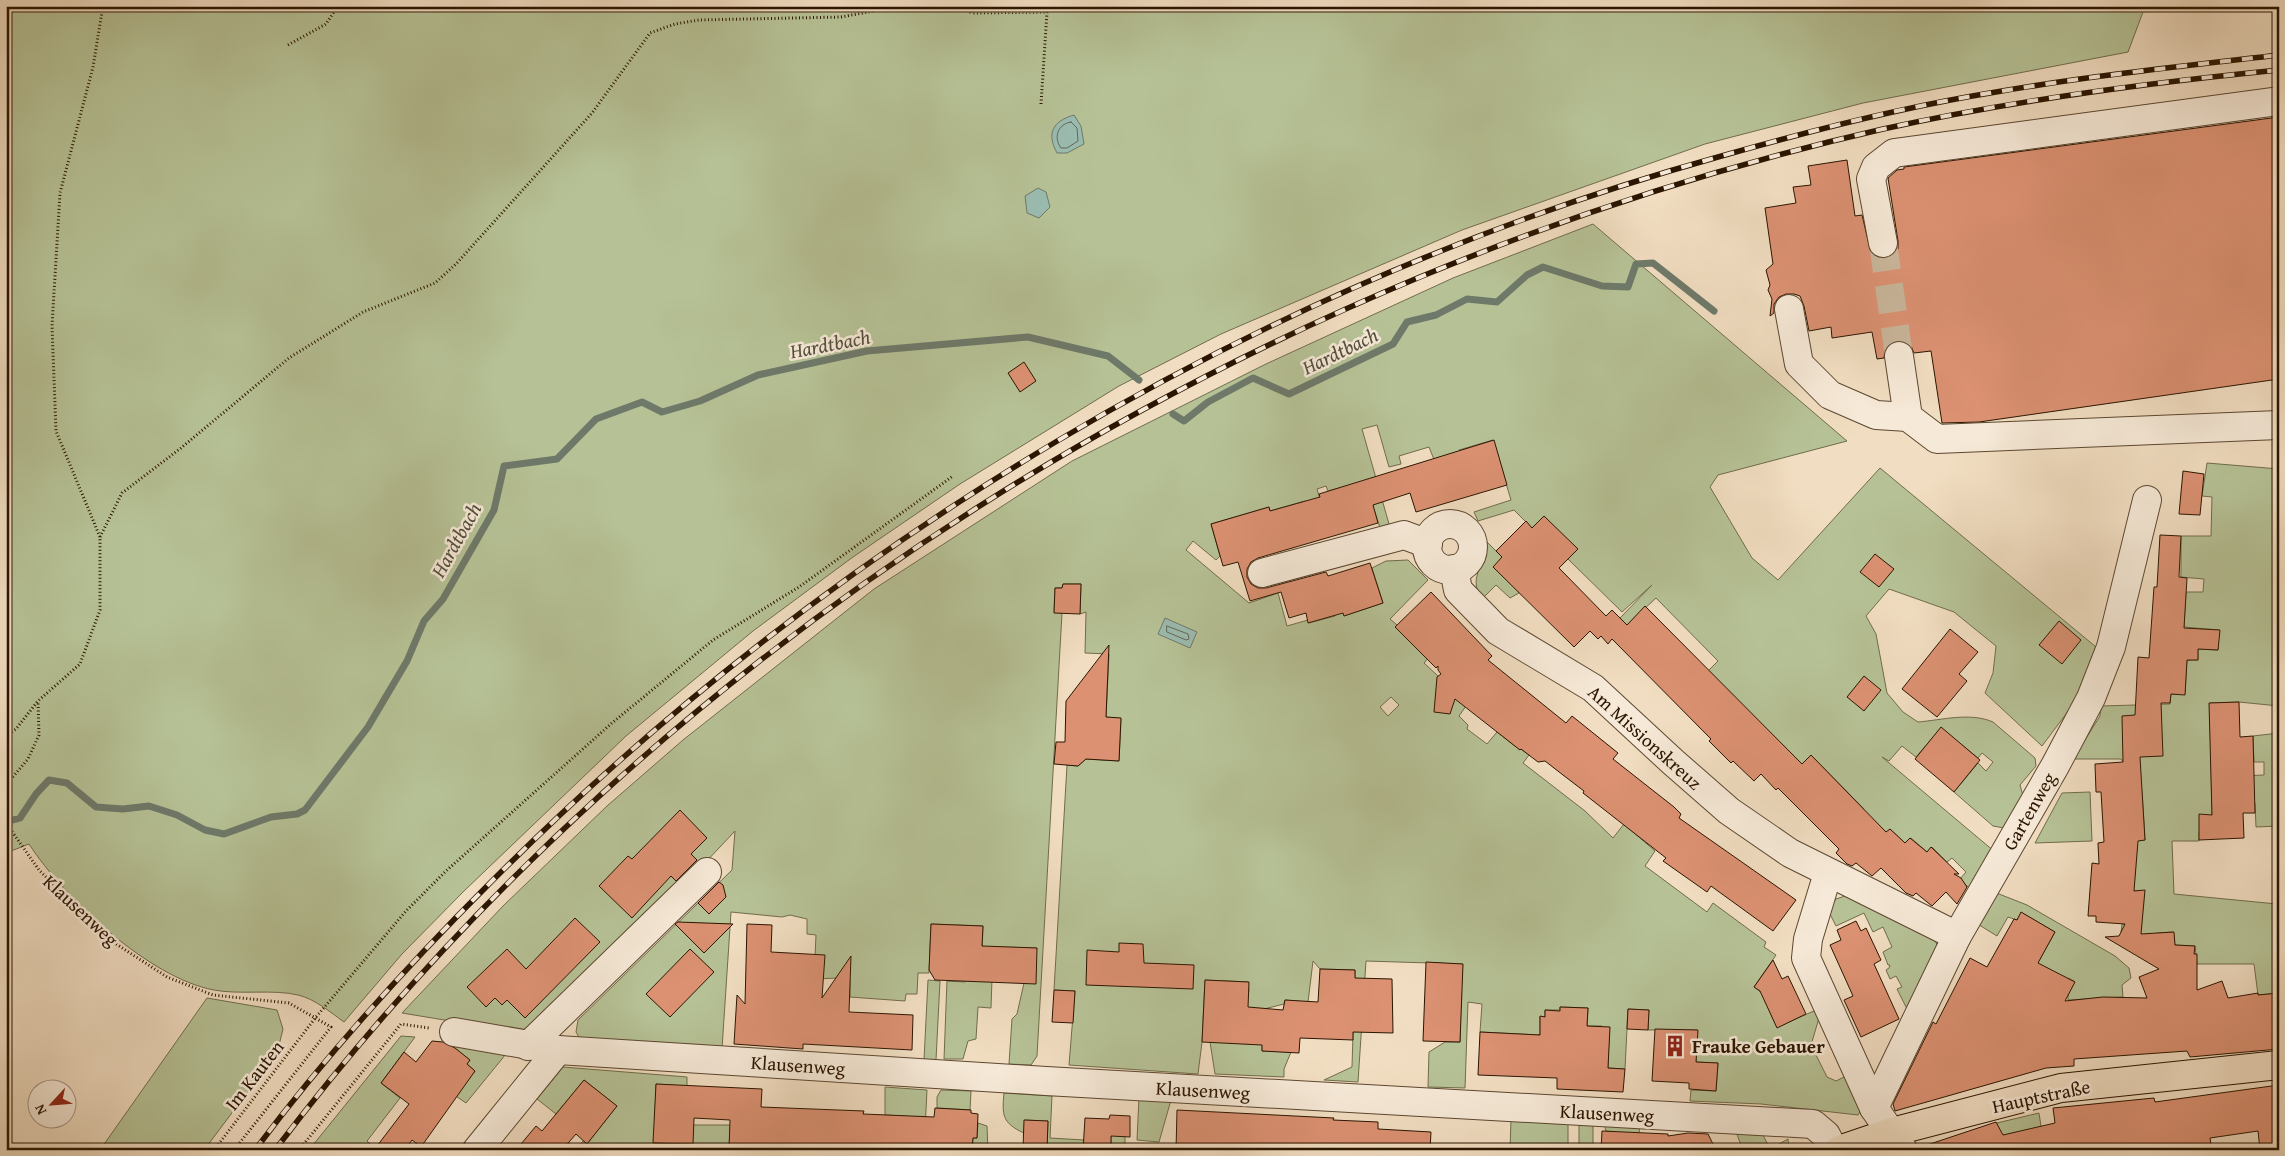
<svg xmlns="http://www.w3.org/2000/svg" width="2285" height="1156" viewBox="0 0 2285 1156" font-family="'Gentium Book Plus',serif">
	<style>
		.green { fill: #b6c296; stroke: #706c4b; fill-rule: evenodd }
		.water { fill: #9bbcb1; stroke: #6e796a }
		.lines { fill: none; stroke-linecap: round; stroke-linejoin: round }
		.shore { stroke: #636858; stroke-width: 1 }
		.stream { stroke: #6e796a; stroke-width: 7 }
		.building { fill: #db9172; stroke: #2b1500 }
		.minor-tunnel { stroke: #c9b59a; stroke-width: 28; stroke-dasharray: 28 14; stroke-linecap: butt }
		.minor-casing { stroke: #5c4730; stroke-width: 30 }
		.major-casing { stroke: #2b1500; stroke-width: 30 }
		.path { stroke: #2b1500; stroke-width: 3; stroke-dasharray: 1 2.5; stroke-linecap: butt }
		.minor { stroke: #f6e9d7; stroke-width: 28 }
		.major { stroke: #f1ddc1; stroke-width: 28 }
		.rail-casing { stroke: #2b1500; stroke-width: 5.5 }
		.rail { stroke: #f6e9d7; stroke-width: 4; stroke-dasharray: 11; stroke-linecap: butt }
		.labels { text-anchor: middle; stroke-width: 5; stroke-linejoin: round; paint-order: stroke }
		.street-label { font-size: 19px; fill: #2b1500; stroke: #f6e9d7 }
		.poi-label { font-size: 19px; font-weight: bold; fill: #2b1500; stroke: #f6e9d7; text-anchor: start }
		.water-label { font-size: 20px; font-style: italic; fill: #524f3e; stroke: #f6e9d7 }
	</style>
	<rect width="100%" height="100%" fill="#f1ddc1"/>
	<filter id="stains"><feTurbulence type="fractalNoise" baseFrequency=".004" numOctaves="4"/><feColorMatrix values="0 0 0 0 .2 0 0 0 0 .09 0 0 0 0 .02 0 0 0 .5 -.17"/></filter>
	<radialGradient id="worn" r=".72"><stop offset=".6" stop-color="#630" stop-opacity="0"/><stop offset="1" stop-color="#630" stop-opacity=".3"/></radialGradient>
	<!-- green -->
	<g class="green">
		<path d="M6,6H2177L2143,12L2128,52L1863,103L1705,144L1462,230L1221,334L1119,386L960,484L853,557L753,631L626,736L463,892L402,954L344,1022C330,1012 315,999 298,995C274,989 239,995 214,990C149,978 64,898 29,844L6,853Z"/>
		<path d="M1593,224L1847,441L1718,475L1710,487L1752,558L1778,580L1880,468L2096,647L2078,698L2042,746L1985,693L1993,673L1996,646L1954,612L1889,589L1866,616L1876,634L1887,693L1903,712L1918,722C1942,720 1970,712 1993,722L2035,758L2036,766L2020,785L2024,799L2004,828L1993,826L1954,792L1978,763L1986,771L1993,762L1982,753L1978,758L1941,728L1916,757L1902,746L1889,761L1882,757L1995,852L1973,892L1960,879L1966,872L1952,858L1947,862L1932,847L1927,852L1911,838L1905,843L1890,829L1885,834L1860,813L1864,809L1811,755L1789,777L1690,689L1718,661L1656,598L1627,625L1620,618L1652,585L1622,612L1568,559L1577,549L1544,516L1532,528L1514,510L1478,521L1474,512L1511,500L1493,440L1459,450L1460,455L1435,462L1429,447L1399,456L1401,464L1389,467L1377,425L1362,429L1389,524L1380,528L1365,481L1328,491L1326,486L1317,489L1326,520L1311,523L1305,501L1270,511L1269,507L1211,524L1220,556L1216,560L1193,541L1186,550L1249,603L1278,593L1287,626L1308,620L1309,623L1335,616L1340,603L1344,616L1383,603L1372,568L1386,561L1408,560L1428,580L1390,619L1397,625L1395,627L1421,653L1429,657L1424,663L1438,676L1471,699L1459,716L1468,725L1467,729L1487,744L1497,732L1520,750L1521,749L1529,755L1523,763L1585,811L1613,838L1624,824L1655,851L1645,866L1707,912L1713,903L1766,942L1764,947L1776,955L1754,987L1762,993L1777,1027L1814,1011L1819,1018L1811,1045L1827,1077L1836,1081L1846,1076L1862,1109L1858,1115L1761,1104L1690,1101L1691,1090L1716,1091L1718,1063L1696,1062L1697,1030H1648L1649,1010L1628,1009L1625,1069L1608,1068L1609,1036L1602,1026H1587L1588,1008L1560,1007V1010H1545V1017H1540V1035L1480,1032L1482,1004L1468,1002L1465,1088L1428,1087L1429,1052L1445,1042H1460L1462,964L1366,961L1358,1082L1324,1080L1352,1067L1355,970L1320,969L1313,961L1308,1002L1285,1000L1284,1004L1264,1009L1262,1051L1291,1052L1284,1069V1077L1215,1074L1210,1042L1249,991L1248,982L1205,980L1202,1042L1198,1074L1069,1065L1075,991L1054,990L1067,765L1078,766L1086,759L1119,761L1121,719L1106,717L1109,654L1085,653L1086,612L1080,614L1081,584H1063L1062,588H1055L1054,612L1062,613L1037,1056L1031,1065L1009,1064L1012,1019L1017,1014L1024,983L1037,948L1001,947L993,950L991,1008L978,1007L976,1039L968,1041L963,1059H944L947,981L965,982L967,954L982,955L983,926L931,924L929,973H918L917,994H906L905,1001L850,997V979L838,978L814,979L816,935L807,934V919L790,915L782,917L731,912L722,1049L580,1039L576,1032L578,1020L732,870L735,831L687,882L530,1029L517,1032L402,1013L503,906L607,806L683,740L874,589L1072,461L1266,364L1453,278ZM1391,697L1399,705L1388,716L1380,707Z"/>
		<path d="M2207,463L2279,469V572L2274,573V581H2279V706L2239,702L2210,703L2212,821L2199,832V841H2172L2174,894L2277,904L2273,935L2279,936V993L2258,995L2254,964H2197L2195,946L2175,945L2173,932L2157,933L2153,951L2121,932L2122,924L2141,926L2144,892L2134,891L2120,842L2145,840L2142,791L2121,759H2073L2100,716L2101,706L2170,704L2171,694H2185L2187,660H2198V649L2218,650L2219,630L2184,627L2186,592H2203L2204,579L2181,577V536H2211L2212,497L2202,496Z"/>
		<path d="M1480,531L1486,541L1502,557L1519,593L1510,598L1496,585L1483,598C1469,584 1480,570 1484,554C1486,547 1483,538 1480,531Z"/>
		<path d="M2279,733V826L2256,827L2255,803H2244L2240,776L2264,775V762H2254L2253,736Z"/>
		<path d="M2090,792L2092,841L2035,843L2062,793Z"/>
		<path d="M1994,892L2027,905L2115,956L2129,968L2131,978L2122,985L2123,997L2068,1000V995L2074,981L2068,978L2061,992L2036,966L2055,932L2022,913L2017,920L2008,917L1997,936L1976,923Z"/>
		<path d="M1848,895L1933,936L1939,949L1909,1008L1907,1009L1897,989L1902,987L1896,976L1890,979L1886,970L1889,968L1890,965H1888L1883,952L1892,947L1883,927L1873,932L1864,913L1836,926L1828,910L1836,899Z"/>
		<path d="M928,980L940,981L936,1060H924Z"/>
		<path d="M207,998L277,1010L283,1029L277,1053L204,1150H100Z"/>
		<path d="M401,1036L415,1037L381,1083L400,1098L367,1141L377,1150H309Z"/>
		<path d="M448,1043L506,1054L466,1103L447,1090L464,1085L475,1071L467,1064L470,1060Z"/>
		<path d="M563,1067L687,1077V1086L656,1084L654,1143L692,1144L693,1125H730L729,1150H564L568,1142L576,1150L583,1141L587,1144L617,1106L584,1080L556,1114L537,1099Z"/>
		<path d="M885,1087L927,1090L924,1150L918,1117L885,1115Z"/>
		<path d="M941,1090L971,1091L970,1110L937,1108V1097Z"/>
		<path d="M1004,1093L1052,1096L1050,1138L1084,1140L1083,1150H1047L1048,1121L1025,1120L1024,1133C1002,1123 1002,1115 1004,1093Z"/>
		<path d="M1139,1098L1171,1100L1159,1142L1137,1140Z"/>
		<path d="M2039,1113L2044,1147L1999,1136L1997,1123Z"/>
		<path d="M1511,1119L1568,1120V1150H1510Z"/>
		<rect x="1579" y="1120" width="14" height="30"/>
		<path d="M978,1123L987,1126L988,1150H972L973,1138H977Z"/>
		<path d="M1604,1123H1640L1639,1135L1606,1131Z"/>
		<path d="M1736,1132L1762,1133L1770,1149L1788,1139L1789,1150H1750L1747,1145H1741Z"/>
		<path d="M1111,1133L1125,1137V1150H1111Z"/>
	</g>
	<!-- water -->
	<g class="water">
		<path d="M1074,115L1081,126L1084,144L1067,153H1057C1046,133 1053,121 1074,115Z"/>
		<path d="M1038,188L1046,192L1050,207L1039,218L1027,213L1025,196Z"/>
		<path d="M1165,618L1197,632L1190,648L1158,634Z"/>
	</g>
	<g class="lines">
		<!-- shore -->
		<g class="shore">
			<path d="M1071,122L1077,128L1078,141L1067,148H1061C1053,137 1058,124 1071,122Z"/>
			<path d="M1167,626L1188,634L1189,639L1186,640L1167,632Z"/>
		</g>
		<!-- stream -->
		<g class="stream">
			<path d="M1173,414L1184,421L1208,402L1253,378L1289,394L1393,344L1407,322L1436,315L1467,299L1497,302L1527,275L1543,267L1602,286L1628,287L1636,264L1653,263L1714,311"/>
			<path d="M6,822L20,818L36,794L49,780L67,783L96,807L123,809L149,806L177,815L205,830L224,834L271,817L297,814L305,810L368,727L407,661L424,621L443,599L494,510L504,466L557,459L596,419L642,402L662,412L700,401L758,375L867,351L1028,337L1108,356L1139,380"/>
		</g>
	</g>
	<!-- building -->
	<g class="building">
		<path d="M2279,117V379L1979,422L1942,423L1931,351L1914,353L1911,346L1905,342L1896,341L1889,344L1885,350L1884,358L1877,359L1872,332L1832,338L1831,327L1809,331L1804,306L1800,296L1794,294H1786L1779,297L1774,304V313L1770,316L1772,299L1768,290L1770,285L1766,270L1773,264L1765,208L1796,203L1793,187L1811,185L1808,166L1847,160L1855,216L1862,215L1871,253L1877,258H1885L1894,254L1898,249V241L1888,178L1897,170L1904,169V167Z"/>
		<path d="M1024,362L1036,381L1020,392L1008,373Z"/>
		<path d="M1494,440L1507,485L1416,512L1410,493L1373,505L1378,523L1258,558L1251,562L1247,569V577L1251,584L1258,588H1266L1326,572L1328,576L1370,563L1383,603L1344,616L1343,613L1308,623L1306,613L1289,618L1281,592L1250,601L1238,562L1223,566L1211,524L1269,507L1270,511L1320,497L1319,494Z"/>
		<path d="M2183,471L2204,474L2200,515L2179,514Z"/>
		<path d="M1544,516L1578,549L1559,568L1606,616L1612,610L1627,625L1645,606L1802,764L1811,755L1886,832L1890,829L1905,843L1910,838L1927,852L1931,847L1959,874H1954L1961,878L1967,887L1957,904L1946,892L1932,906L1916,893L1913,896L1906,893L1881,868L1872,876L1856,863L1852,866L1847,864L1836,853L1839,849L1778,788L1776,790L1761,774L1754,781L1733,761L1731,763L1709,741L1711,739L1612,639L1608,644L1601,636L1598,639L1590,631L1574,647L1493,567L1502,557L1496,551L1526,521L1532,528Z"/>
		<path d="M2160,535L2181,536L2179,577L2187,578L2184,628L2220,630L2218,650L2198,649V660H2187L2185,695L2171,694L2170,703H2161L2163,756L2140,757L2145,840L2138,841L2134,891L2145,890L2141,934L2174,932L2175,945L2195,946L2194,954H2197V990L2222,981L2228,998L2258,993V995L2279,993V1049L2190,1057L2187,1051L2074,1059V1066L2046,1068L1895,1111L1893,1104L1933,1022L1936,1024L1970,958L1987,967L2014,919L2017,920L2021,912L2055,932L2038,963L2075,982L2065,1001L2103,997L2147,998L2139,977L2159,969L2105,937L2119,936L2125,924L2096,922V916H2088L2092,863L2099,864L2098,843L2104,842L2101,792H2096L2095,764L2123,762L2122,716L2135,715L2138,657L2149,658L2154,587H2157Z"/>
		<path d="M1875,554L1894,569L1879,587L1860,572Z"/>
		<path d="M1063,584H1081L1080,614L1054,613L1055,588H1062Z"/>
		<path d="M1431,592L1492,656L1488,660L1566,723L1572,716L1618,753L1613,759L1674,807L1681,814L1679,818L1796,900L1773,931L1711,886L1707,892L1663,861L1666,858L1583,793L1584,791L1563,775L1545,761L1538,762L1521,749L1520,750L1455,699L1450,714L1434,712L1437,677L1441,674L1438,670V666L1436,668L1395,627Z"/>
		<path d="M2059,621L2081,640L2062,664L2039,645Z"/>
		<path d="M1950,629L1978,652L1959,674L1967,681L1937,717L1902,689Z"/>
		<path d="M1109,645L1106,717L1121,718L1119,761L1086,759L1078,766L1054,764L1056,742H1065L1066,701Z"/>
		<path d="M1864,676L1881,690L1864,711L1847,697Z"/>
		<path d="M2239,702L2240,737L2253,736L2255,813H2243L2244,838L2199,840V814L2212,815L2209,703Z"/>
		<path d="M1941,727L1980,760L1954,792L1915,759Z"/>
		<path d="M680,810L707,838L691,854L697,860L676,881L671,876L632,918L599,886L628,856L632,859Z"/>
		<path d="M719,882L723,885L726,897L709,914L698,903Z"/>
		<path d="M575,918L600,942L525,1018L507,1000L502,1005L495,998L486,1007L467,987L507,949L526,969Z"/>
		<path d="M1856,921L1861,931L1866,928L1881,960L1874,964L1899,1019L1861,1037L1844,1000L1853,996L1830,945L1841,940L1837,930Z"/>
		<path d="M678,922L733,924L704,953L675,924Z"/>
		<path d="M747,924L772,925L771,952L825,955L822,998L851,956L849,1012L913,1015L912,1050L803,1044V1049L734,1044L737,995L745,1004Z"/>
		<path d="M931,924L983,926L982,946L1037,948L1036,984L935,980L929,970Z"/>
		<path d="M1119,943L1143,944L1144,963L1194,965L1193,989L1086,985L1087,950L1119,952Z"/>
		<path d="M690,949L714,972L670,1017L646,994Z"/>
		<path d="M1773,960L1782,979L1788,976L1806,1014L1777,1028L1760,991L1754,987Z"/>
		<path d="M1426,962L1463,964L1460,1042L1423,1041Z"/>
		<path d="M1320,969L1355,970V978L1392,979L1393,1033L1353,1032V1040L1300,1038L1299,1053L1262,1051V1045L1202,1042L1205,980L1249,982L1248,1007L1283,1010L1285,1000L1318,1002Z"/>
		<path d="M1054,990L1075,991L1073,1023L1052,1022Z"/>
		<path d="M1560,1007L1588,1008L1587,1026L1610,1027L1608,1068L1625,1069L1623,1092L1557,1089V1078L1478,1075L1480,1032L1540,1035V1016L1545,1017V1010L1560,1011Z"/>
		<path d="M1628,1009L1649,1010L1648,1030L1627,1029Z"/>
		<path d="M1655,1029L1698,1030L1696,1062L1718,1063L1716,1091L1689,1089V1083L1652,1081Z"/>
		<path d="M432,1041L443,1042L455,1048L470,1060L467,1064L475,1071L421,1147L412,1140L405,1150H374L409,1104L381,1083L404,1052L416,1062Z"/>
		<path d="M584,1080L617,1106L587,1144L576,1134L563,1149L565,1150H516L536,1126L542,1131Z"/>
		<path d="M656,1084L762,1089L761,1107L864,1111L863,1114L934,1117L935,1108L971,1110V1113L978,1114L977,1138H973L972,1150H729L730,1120L694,1118L693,1144L653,1143Z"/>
		<path d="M2279,1085V1150H2260L2258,1131L2210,1138L2212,1150H1925L1924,1146L1996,1122L2003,1135L2055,1123L2053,1108L2154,1098L2155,1102Z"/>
		<path d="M1177,1110L1334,1118L1333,1120L1378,1122V1129L1431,1132L1430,1150H1176Z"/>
		<path d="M1110,1115L1130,1116V1137L1111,1136V1150H1083L1085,1118L1109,1119Z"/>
		<path d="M1024,1120L1048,1121L1047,1150L1023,1149Z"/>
		<path d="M1602,1131L1668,1134V1136L1688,1133L1708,1134L1716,1150H1601Z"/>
	</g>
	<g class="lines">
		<!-- minor-tunnel -->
		<path class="minor-tunnel" d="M1883,243L1899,356"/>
		<!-- minor casing -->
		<g class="minor-casing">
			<g id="minor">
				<path d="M1883,243L1871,179L1876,167L1894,153L2279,101"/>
				<path d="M1789,309L1799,364L1830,395L1876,415L1908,417"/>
				<path d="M1899,356L1908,417L1937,439L2279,425"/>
				<circle cx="1450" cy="547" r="23"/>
				<path d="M1454,569L1458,590L1498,631L1593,688L1673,762L1729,811L1790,853L1957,936"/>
				<path d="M1262,573L1404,535L1428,544"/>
				<path d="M1828,873L1808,939L1806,958L1874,1108L1903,1150"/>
				<path d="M454,1032L558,1050L1046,1081L1813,1124L1826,1135L1834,1150"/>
				<path d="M528,1046L707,872"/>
				<path d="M1874,1108L1957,936L2055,766L2091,698L2111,647L2147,500"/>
				<path d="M477,1150L558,1050"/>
			</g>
		</g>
		<!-- major casing -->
		<g class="major-casing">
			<path id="major" d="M1839,1150L1892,1132L2061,1088L2279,1065"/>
		</g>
		<!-- path -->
		<g class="path">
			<path d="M967,6L971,13L1047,12"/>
			<path d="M288,45L326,24L338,6"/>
			<path d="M1041,104L1047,12L1045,6"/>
			<path d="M100,537L122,493L181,448L289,358L363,312L435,283L456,264L592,113L650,33L675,24L699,20L841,17L900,6"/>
			<path d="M6,736L16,729L38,701L80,664L100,610V537L56,431L52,326L60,193L93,67L103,6"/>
			<path d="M6,785L28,759L39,735L38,701"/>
			<path d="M6,823L39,870L107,938L167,977L213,995L289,1003L331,1027L234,1150"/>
			<path d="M214,1150L316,1017L406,911L446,871L612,723L713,640L799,587L953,476"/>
			<path d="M299,1150L401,1024L429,1028"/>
		</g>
		<!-- minor -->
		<use href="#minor" class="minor"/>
		<!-- major -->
		<use href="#major" class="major"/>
		<!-- rail casing -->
		<g class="rail-casing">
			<g id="rail">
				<path d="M255,1150C326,1055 407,966 491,882C829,543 1255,286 1718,157C1809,131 1902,107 1996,92C2089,76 2184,66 2279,55"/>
				<path d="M275,1150C667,633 1253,273 1883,129C2014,100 2146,83 2279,70"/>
			</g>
		</g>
		<!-- rail -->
		<use href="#rail" class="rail"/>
	</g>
	<!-- icons -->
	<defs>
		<g id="building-bare" transform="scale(1.725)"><path d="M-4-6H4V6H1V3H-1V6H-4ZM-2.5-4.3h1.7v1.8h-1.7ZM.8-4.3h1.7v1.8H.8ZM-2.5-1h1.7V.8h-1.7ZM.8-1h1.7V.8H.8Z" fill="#8f2418" stroke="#f6e9d7" stroke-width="2.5" paint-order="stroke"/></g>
	</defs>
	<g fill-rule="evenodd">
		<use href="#building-bare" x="1675" y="1046"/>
	</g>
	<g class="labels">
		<!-- street labels -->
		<g class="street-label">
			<text transform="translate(1645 737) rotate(42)" y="7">Am Missionskreuz</text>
			<text transform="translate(2029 811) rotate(-60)" y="7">Gartenweg</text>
			<text transform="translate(81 910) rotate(43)" y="7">Klausenweg</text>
			<text transform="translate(798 1065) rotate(4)" y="7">Klausenweg</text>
			<text transform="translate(254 1075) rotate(-52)" y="7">Im Kauten</text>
			<text transform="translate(1203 1090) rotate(3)" y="7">Klausenweg</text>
			<text transform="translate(2041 1096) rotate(-12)" y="7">Hauptstraße</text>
			<text transform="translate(1607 1113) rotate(3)" y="7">Klausenweg</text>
		</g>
		<!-- poi labels -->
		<g class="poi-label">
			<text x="1692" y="1053">Frauke Gebauer</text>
		</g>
		<!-- water labels -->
		<g class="water-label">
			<text transform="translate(830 344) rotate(-11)" y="7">Hardtbach</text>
			<text transform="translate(1340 351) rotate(-26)" y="7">Hardtbach</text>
			<text transform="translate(456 540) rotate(-61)" y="7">Hardtbach</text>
		</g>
	</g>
	<!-- margin -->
	<rect width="2285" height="1156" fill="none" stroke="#f1ddc1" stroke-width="25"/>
	<rect x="8" y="8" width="2270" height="1141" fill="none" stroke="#2b1500" stroke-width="2.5"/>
	<rect x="12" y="12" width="2260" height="1131" fill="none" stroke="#2b1500"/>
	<!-- north arrow -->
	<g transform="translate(52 1104) rotate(244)"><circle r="24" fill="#f6e9d7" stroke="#a59481"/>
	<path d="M0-4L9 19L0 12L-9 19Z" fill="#8f2418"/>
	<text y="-8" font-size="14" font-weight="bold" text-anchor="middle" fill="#2b1500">N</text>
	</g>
	<rect width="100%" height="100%" filter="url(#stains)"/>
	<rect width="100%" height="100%" fill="url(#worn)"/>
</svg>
